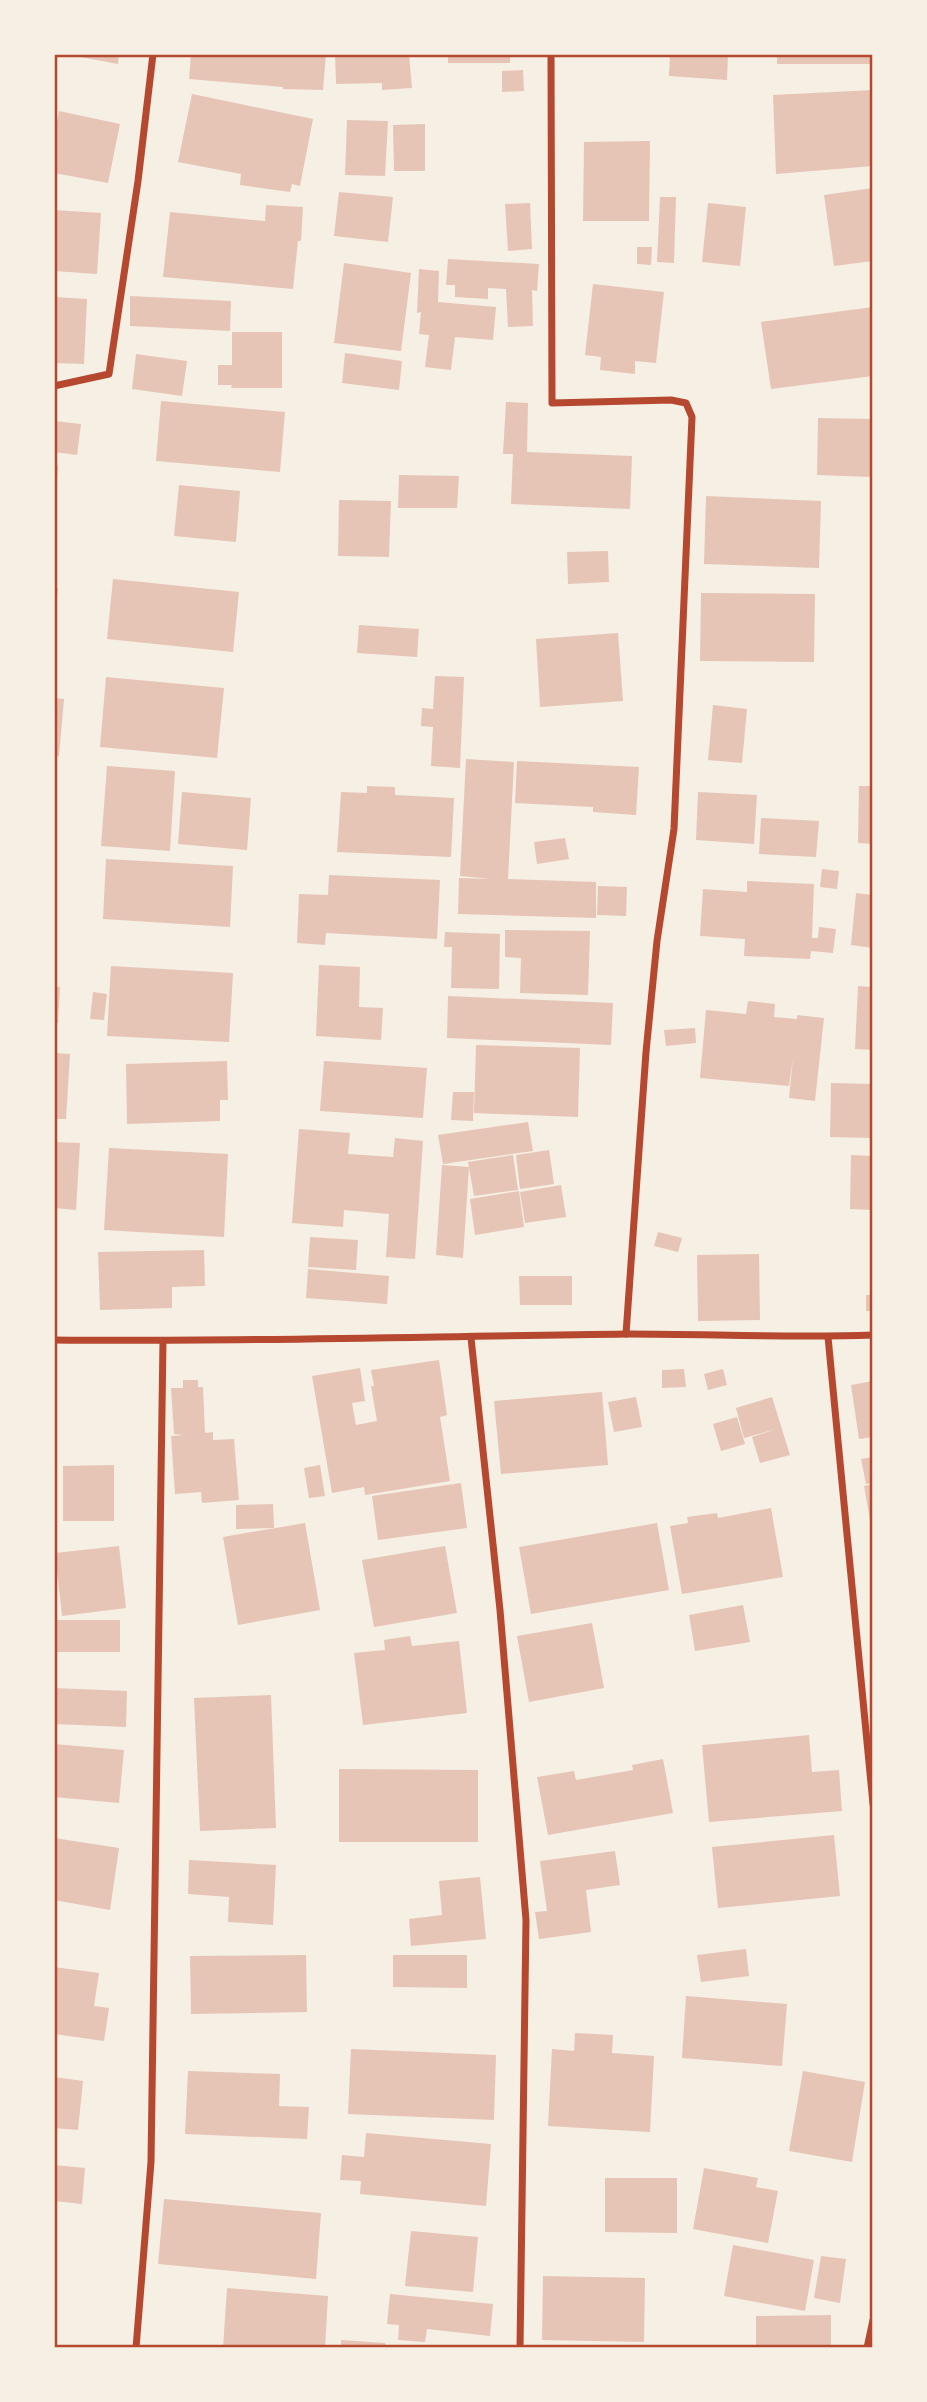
<svg xmlns="http://www.w3.org/2000/svg" width="927" height="2402" viewBox="0 0 927 2402" font-family="Quicksand,sans-serif">
	<style>
		.building { fill: #e6c5b7 }
		.lines { fill: none; stroke-linecap: round; stroke-linejoin: round }
		.minor { stroke: #b5482f; stroke-width: 7 }
		.neatline { fill: none; stroke: #b5482f; stroke-width: 2.5 }
	</style>
	<rect width="100%" height="100%" fill="#f6efe4"/>
	<!-- building -->
	<g class="building">
		<path d="M64,54H119L118,64Z"/>
		<path d="M191,54H326L323,90L283,89V87L189,79Z"/>
		<path d="M335,54H409L412,88L382,90V83L336,84Z"/>
		<rect x="448" y="54" width="62" height="9"/>
		<path d="M670,54H728L727,80L669,76Z"/>
		<rect x="777" y="54" width="96" height="10"/>
		<path d="M523,70L524,91L502,92V71Z"/>
		<path d="M873,90V166L776,174L773,95Z"/>
		<path d="M192,94L313,119L300,186L292,184L290,192L240,185L241,174L178,162Z"/>
		<path d="M59,111L120,124L108,183L54,173V138Z"/>
		<path d="M347,120L388,121L385,176L345,175Z"/>
		<path d="M425,124V171H394L393,125Z"/>
		<path d="M650,141L649,221H583L584,142Z"/>
		<path d="M873,188V261L834,266L824,195Z"/>
		<path d="M339,192L393,197L388,242L334,236Z"/>
		<path d="M660,197H676L674,263L657,262Z"/>
		<path d="M530,203L532,249L508,251L505,204Z"/>
		<path d="M708,203L746,207L740,266L702,262Z"/>
		<path d="M266,205L303,207L301,241H298L293,289L163,277L170,212L265,221Z"/>
		<path d="M54,210L101,213L97,274L54,271Z"/>
		<path d="M637,247H652L651,265L637,264Z"/>
		<path d="M448,259L539,264L537,291L532,290L533,326L508,327L506,289L488,288V299L455,297V285H446Z"/>
		<path d="M344,263L411,273L401,351L334,343Z"/>
		<path d="M419,269L439,271L438,302L496,307L493,340L455,337L451,370L425,367L429,335L419,334L421,312L417,313Z"/>
		<path d="M593,284L664,292L656,363L635,361V374L600,370L601,357L585,355Z"/>
		<path d="M130,296L231,301L230,331L130,326Z"/>
		<path d="M54,297L87,299L84,364L54,363Z"/>
		<path d="M873,307V376L771,389L761,322Z"/>
		<path d="M232,332H282V388H231L232,385H218V365H232Z"/>
		<path d="M345,353L402,361L399,390L342,383Z"/>
		<path d="M136,354L187,361L182,396L132,389Z"/>
		<path d="M161,401L285,412L280,472L156,461Z"/>
		<path d="M506,402L528,403L527,452L632,456L630,509L511,504L513,454H503Z"/>
		<path d="M818,418L873,419V477L817,475Z"/>
		<path d="M54,421L81,424L77,455L54,452Z"/>
		<path d="M54,466H58L56,498L54,497Z"/>
		<path d="M399,475L459,476L457,508H398Z"/>
		<path d="M179,485L240,491L236,542L174,536Z"/>
		<path d="M706,496L821,501L819,568L704,564Z"/>
		<path d="M339,500L391,501L389,557L338,556Z"/>
		<path d="M608,551L609,582L568,584L567,552Z"/>
		<path d="M113,579L239,592L233,652L107,639Z"/>
		<path d="M54,587L58,588L56,609H54Z"/>
		<path d="M701,593L815,594L814,662L700,661Z"/>
		<path d="M359,625L419,629L417,657L357,653Z"/>
		<path d="M618,633L623,701L540,707L536,639Z"/>
		<path d="M435,676L464,677L460,768L431,766L433,727L421,726L422,708L433,709Z"/>
		<path d="M106,677L224,688L217,758L100,747Z"/>
		<path d="M54,698L64,699L59,756L54,755Z"/>
		<path d="M713,705L747,709L742,763L708,760Z"/>
		<path d="M466,759L514,762L508,879L596,882V918L458,914L459,878L491,879L460,876Z"/>
		<path d="M517,761L639,767L636,815L593,812V807L515,803Z"/>
		<path d="M107,766L175,771L170,851L101,846Z"/>
		<path d="M367,786L395,787V795L454,798L451,857L337,852L341,792L367,793Z"/>
		<path d="M859,786H873V844L858,843Z"/>
		<path d="M182,792L251,798L247,850L178,844Z"/>
		<path d="M698,792L757,795L754,844L696,840Z"/>
		<path d="M761,818L819,821L816,857L759,854Z"/>
		<path d="M565,838L569,859L537,864L534,842Z"/>
		<path d="M106,859L233,866L230,927L103,919Z"/>
		<path d="M822,869L839,871L837,889L820,887Z"/>
		<path d="M329,875L440,880L437,939L326,933L325,945L297,943L299,894L328,895Z"/>
		<path d="M747,881L814,884L812,938H818L819,927L836,929L833,953L811,951L810,959L744,956L745,939L700,936L703,889L747,892Z"/>
		<path d="M598,886L627,887L626,916L597,915Z"/>
		<path d="M856,893L873,895V948L851,945Z"/>
		<path d="M505,930L590,931L588,995L520,993L521,958L505,957Z"/>
		<path d="M445,932L500,934L499,989L451,988L452,947H444Z"/>
		<path d="M319,965L360,967L359,1007L383,1008L381,1040L316,1036Z"/>
		<path d="M111,966L233,973L229,1042L107,1036Z"/>
		<path d="M858,986L873,987V1050L855,1049Z"/>
		<path d="M54,987H60L58,1023H54Z"/>
		<path d="M93,992L107,994L104,1020L90,1019Z"/>
		<path d="M448,996L613,1003L611,1045L447,1038Z"/>
		<path d="M748,1001L775,1004L774,1017L797,1019V1015L824,1018L815,1101L789,1098L793,1058L789,1086L700,1078L706,1010L746,1014Z"/>
		<path d="M695,1028L696,1043L666,1046L664,1030Z"/>
		<path d="M476,1045L580,1048L578,1117L474,1113Z"/>
		<path d="M54,1053L70,1054L66,1119H54Z"/>
		<path d="M227,1061L228,1100H220V1121L127,1124L126,1064Z"/>
		<path d="M324,1061L427,1068L423,1118L320,1111Z"/>
		<path d="M831,1083L873,1084V1138L830,1137Z"/>
		<path d="M453,1092H474L473,1121L451,1120Z"/>
		<path d="M528,1122L533,1151L443,1164L438,1135Z"/>
		<path d="M299,1129L350,1133L348,1154L393,1157L395,1138L423,1141L415,1259L386,1257L389,1214L344,1210L343,1227L292,1223Z"/>
		<path d="M54,1142L80,1143L76,1210L54,1208Z"/>
		<path d="M109,1148L228,1154L224,1237L104,1230Z"/>
		<path d="M549,1150L554,1184L520,1189L516,1155Z"/>
		<path d="M513,1155L518,1190L474,1196L468,1162Z"/>
		<path d="M851,1155L873,1156V1210L850,1209Z"/>
		<path d="M442,1165L469,1167L463,1258L436,1255Z"/>
		<path d="M561,1185L566,1217L525,1223L520,1192Z"/>
		<path d="M519,1191L524,1227L475,1235L470,1199Z"/>
		<path d="M658,1232L682,1238L678,1252L654,1246Z"/>
		<path d="M310,1237L358,1240L356,1270L308,1267Z"/>
		<path d="M204,1250L205,1286L172,1287V1308L100,1310L98,1252Z"/>
		<path d="M759,1254L760,1320L698,1321L697,1255Z"/>
		<path d="M308,1269L389,1276L387,1304L306,1298Z"/>
		<path d="M519,1276H572V1305H520Z"/>
		<rect x="866" y="1295" width="7" height="16"/>
		<path d="M439,1360L447,1415L440,1417L450,1481L365,1495L364,1487L332,1493L312,1376L360,1368L365,1401L352,1403L356,1425L377,1421L371,1386H374L371,1370Z"/>
		<path d="M684,1369L686,1387L662,1388V1370Z"/>
		<path d="M723,1369L727,1385L708,1390L704,1374Z"/>
		<path d="M183,1380H198V1387H203L205,1433L213,1432V1440L234,1439L239,1500L202,1503L201,1492L175,1494L171,1436L184,1435L174,1434L171,1388H183Z"/>
		<path d="M873,1381V1437L859,1439L851,1385Z"/>
		<path d="M602,1392L608,1465L501,1474L494,1401Z"/>
		<path d="M636,1397L642,1427L614,1432L608,1402Z"/>
		<path d="M772,1397L790,1455L760,1463L752,1437L776,1429L744,1438L736,1408Z"/>
		<path d="M737,1417L745,1444L721,1451L713,1424Z"/>
		<path d="M873,1457V1483L866,1484L861,1459Z"/>
		<path d="M114,1465V1521H63V1466Z"/>
		<path d="M320,1465L325,1496L309,1498L304,1468Z"/>
		<path d="M461,1483L467,1528L378,1540L372,1496Z"/>
		<path d="M873,1484V1526H871L864,1486Z"/>
		<path d="M273,1504L274,1528L236,1529V1505Z"/>
		<path d="M771,1508L783,1577L682,1594L670,1526L688,1523L687,1517L717,1513L718,1518Z"/>
		<path d="M305,1523L320,1610L238,1625L223,1537Z"/>
		<path d="M657,1523L669,1590L531,1614L519,1547Z"/>
		<path d="M119,1546L126,1608L62,1616L55,1553Z"/>
		<path d="M445,1546L457,1613L374,1627L362,1560Z"/>
		<path d="M743,1605L750,1642L695,1651L689,1615Z"/>
		<rect x="54" y="1620" width="66" height="32"/>
		<path d="M592,1623L604,1688L529,1702L517,1636Z"/>
		<path d="M410,1636L412,1646L459,1641L467,1713L363,1725L354,1653L385,1650L384,1640Z"/>
		<path d="M54,1688L127,1691L126,1727L54,1724Z"/>
		<path d="M271,1695L276,1828L200,1831L194,1698Z"/>
		<path d="M809,1735L812,1772L839,1770L842,1811L709,1822L702,1745Z"/>
		<path d="M54,1744L124,1750L119,1803L54,1797Z"/>
		<path d="M663,1759L673,1813L548,1835L537,1777L574,1771L576,1780L633,1770L632,1765Z"/>
		<path d="M339,1769L478,1770V1842H339Z"/>
		<path d="M834,1835L840,1896L718,1908L712,1847Z"/>
		<path d="M54,1838L119,1848L110,1910L54,1900Z"/>
		<path d="M615,1851L620,1885L586,1890L591,1932L539,1939L535,1912L547,1911L540,1861Z"/>
		<path d="M189,1860L276,1865L273,1925L228,1922L229,1897L188,1894Z"/>
		<path d="M480,1877L486,1939L411,1946L409,1919L442,1915L439,1881Z"/>
		<path d="M746,1949L749,1976L701,1982L697,1955Z"/>
		<path d="M306,1955L307,2012L191,2014L190,1956Z"/>
		<path d="M393,1955H467V1988L393,1987Z"/>
		<path d="M54,1967L99,1973L94,2006L109,2008L104,2041L54,2034Z"/>
		<path d="M686,1996L787,2004L782,2066L682,2058Z"/>
		<path d="M575,2033L613,2035L612,2053L654,2056L650,2132L548,2126L552,2049L574,2051Z"/>
		<path d="M351,2049L496,2055L494,2120L348,2114Z"/>
		<path d="M188,2071L280,2074L279,2106L309,2107L307,2139L185,2134Z"/>
		<path d="M803,2071L865,2082L852,2162L789,2151Z"/>
		<path d="M54,2077L83,2081L78,2130L54,2128Z"/>
		<path d="M366,2133L491,2144L486,2206L360,2194L361,2181L340,2180L342,2155L364,2157Z"/>
		<path d="M54,2165L85,2168L82,2204L54,2201Z"/>
		<path d="M704,2168L758,2178L756,2187L778,2191L768,2243L693,2229Z"/>
		<path d="M605,2178H677V2233L605,2232Z"/>
		<path d="M164,2199L321,2213L316,2279L158,2264Z"/>
		<path d="M411,2231L478,2237L473,2292L405,2286Z"/>
		<path d="M733,2245L814,2260L805,2311L724,2296Z"/>
		<path d="M821,2256L846,2259L840,2303L814,2298Z"/>
		<path d="M543,2276L645,2278L644,2342L542,2340Z"/>
		<path d="M227,2288L328,2296L325,2348H223Z"/>
		<path d="M390,2294L493,2304L490,2336L427,2329L425,2342L398,2340L399,2325L387,2324Z"/>
		<path d="M831,2315V2348H756V2316Z"/>
		<path d="M341,2340L385,2343V2348H341Z"/>
	</g>
	<g class="lines">
		<!-- minor -->
		<g class="minor">
			<path d="M551,54L552,403L671,400L686,403L692,417L674,829L657,941L646,1052L626,1334"/>
			<path d="M54,386L109,374L138,181L153,54"/>
			<path d="M828,1337L873,1804"/>
			<path d="M471,1338L500,1610L526,1920L520,2348"/>
			<path d="M54,1340C246,1342 437,1336 628,1334C710,1334 791,1338 873,1335"/>
			<path d="M136,2348L151,2162L163,1341"/>
			<path d="M867,2348L873,2320"/>
		</g>
	</g>
	<!-- border -->
	<rect width="927" height="2402" fill="none" stroke="#f6efe4" stroke-width="112"/>
	<rect x="56" y="56" width="815" height="2290" class="neatline"/>
</svg>
